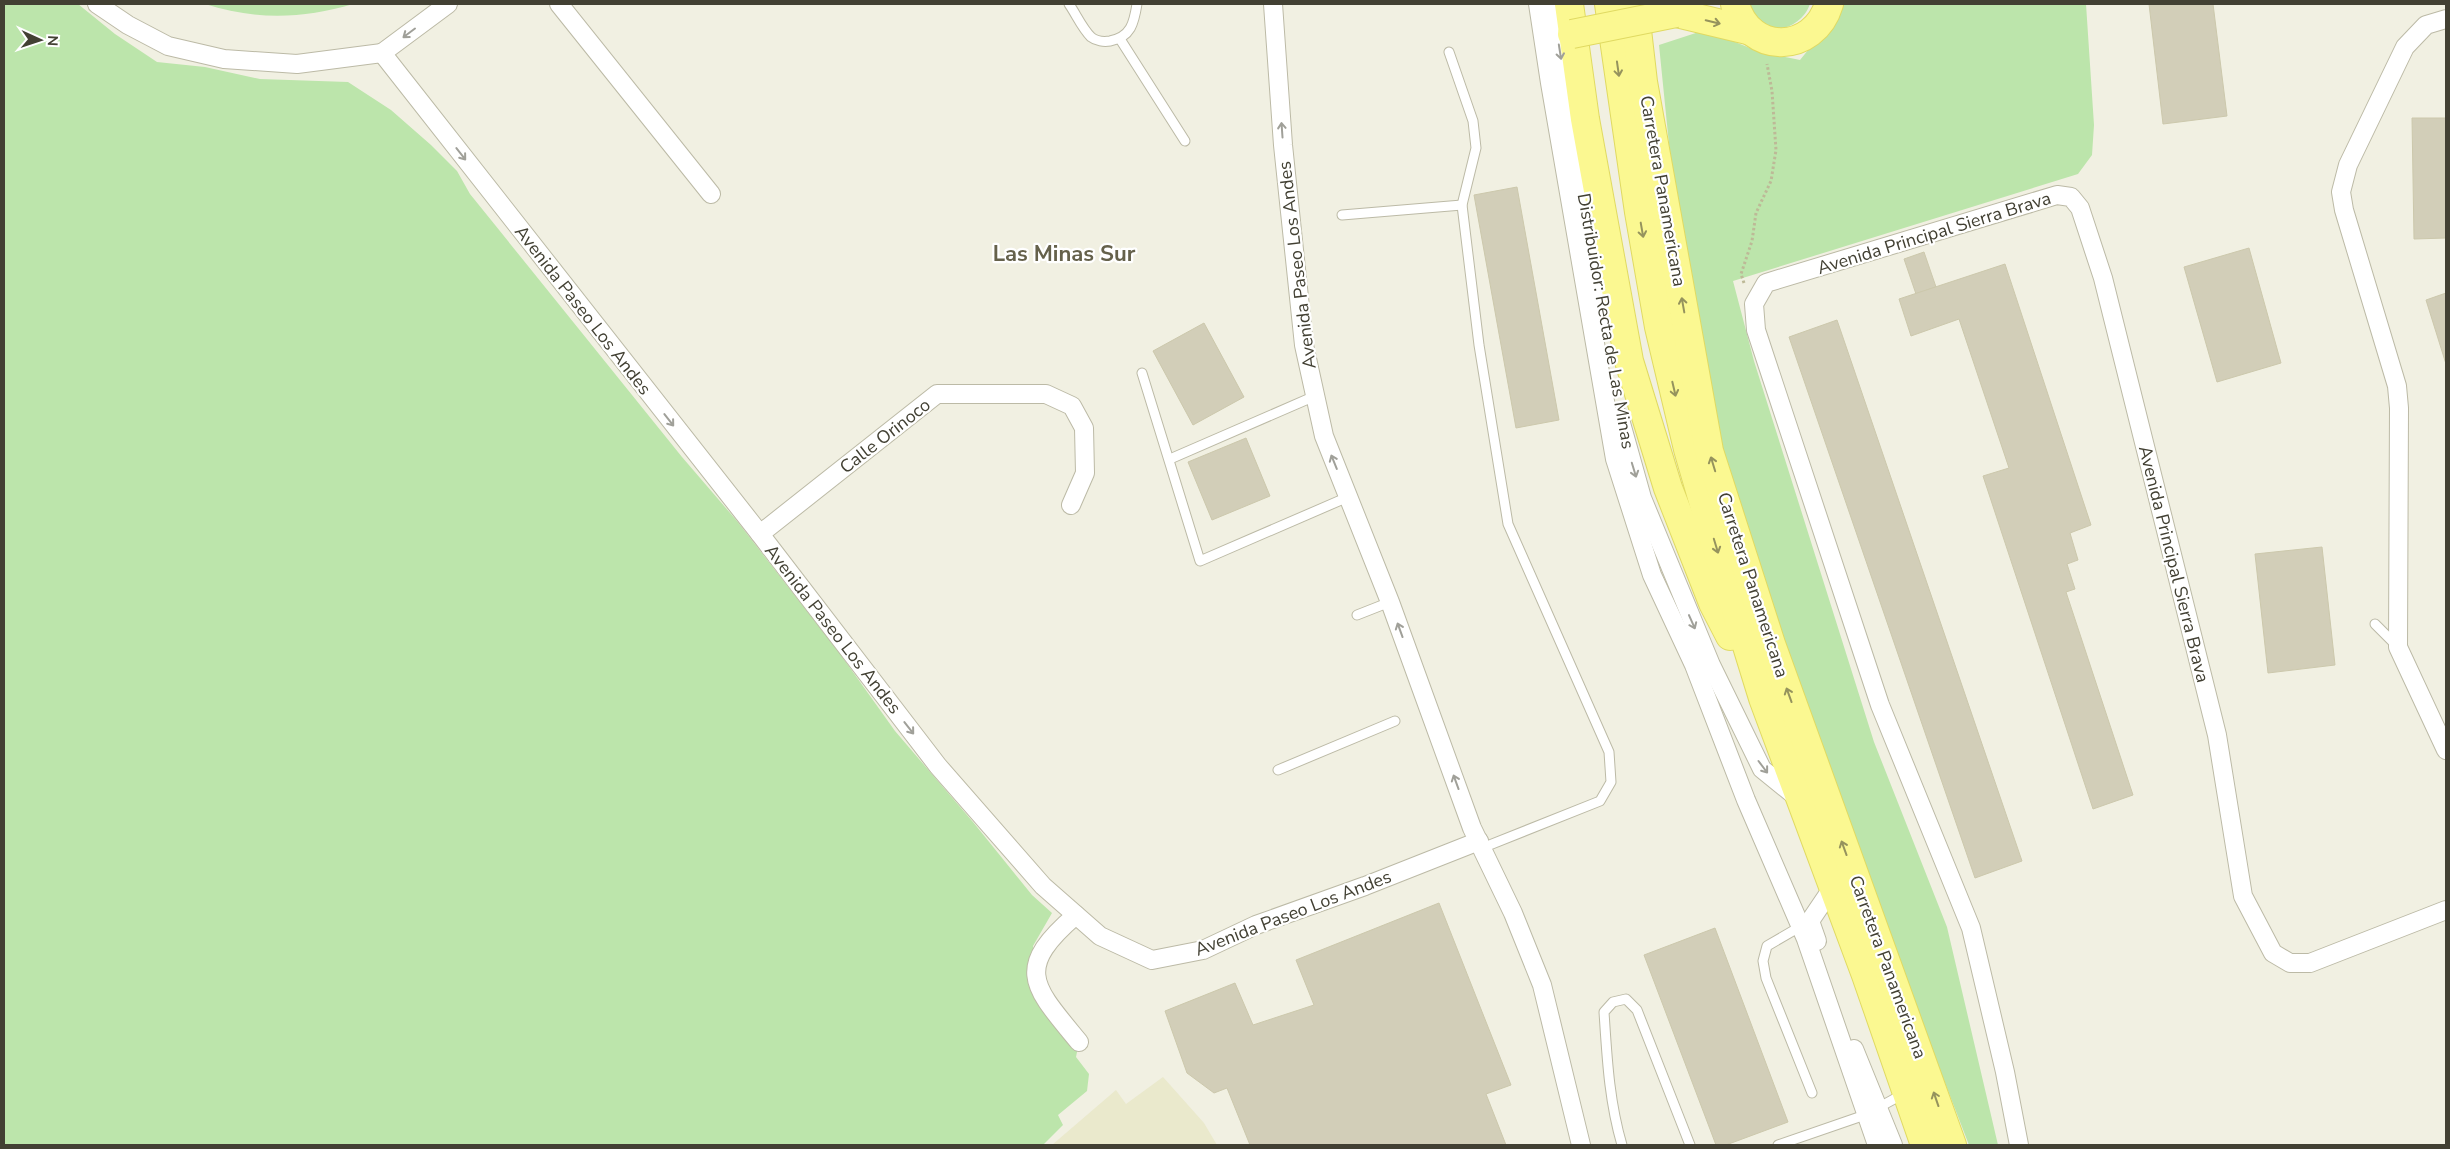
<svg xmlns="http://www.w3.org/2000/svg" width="2450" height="1149" viewBox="0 0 2450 1149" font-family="'Nunito Sans',sans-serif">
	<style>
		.education { fill: #eae9cc }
		.green { fill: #bce5ab }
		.building { fill: #d2ceb8; stroke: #ccc8ac }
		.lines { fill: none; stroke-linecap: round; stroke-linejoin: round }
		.lane-casing { stroke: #bcbaa6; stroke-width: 11 }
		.street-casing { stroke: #bcbaa6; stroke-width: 20 }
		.primary-casing { stroke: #e0da62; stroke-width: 30 }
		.path { stroke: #bdb997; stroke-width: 3; stroke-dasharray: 2.5 2.5; stroke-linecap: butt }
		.lane { stroke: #fff; stroke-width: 9 }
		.street { stroke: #fff; stroke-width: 18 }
		.primary { stroke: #fbf891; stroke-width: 28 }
		.primary-bridge-casing { stroke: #e0da62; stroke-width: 30; stroke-linecap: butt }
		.primary-bridge { stroke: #fbf891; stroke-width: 28 }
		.oneway { stroke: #95935d }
		.oneway2 { stroke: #a0a099 }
		.labels { text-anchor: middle; stroke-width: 4.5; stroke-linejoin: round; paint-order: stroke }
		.street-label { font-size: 18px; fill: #424033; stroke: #fff }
		.district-label { font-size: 22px; font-weight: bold; fill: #65614b; stroke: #fff }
	</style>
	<rect width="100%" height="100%" fill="#f1f0e2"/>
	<!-- education -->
	<path class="education" d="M1163,1077L1204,1123L1217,1145H1052L1116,1090L1126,1104Z"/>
	<!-- green -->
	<g class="green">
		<path d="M4,4H78L115,34L157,62L205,67L260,79L348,82L391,110L431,145L457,171L470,194L682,457L737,521L838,651L895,731L973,822L1032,895L1052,913L1033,946L1035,964L1079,1042L1076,1057L1089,1074L1087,1091L1058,1115L1063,1125L1043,1145H4Z"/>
		<path d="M205,4H353C303,19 254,20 205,4Z"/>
		<path d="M1746,4H1810C1803,24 1779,36 1760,23C1754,19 1750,10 1746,4Z"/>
		<path d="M1836,4H2086L2094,125L2092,155L2078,174L1733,281L1754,361L1874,742L1947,927L1998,1145H1969L1863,871L1760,578L1711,416L1670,154L1659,45L1705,30L1760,52L1800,60L1834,18Z"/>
	</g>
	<!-- building -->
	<g class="building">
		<path d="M2149,4H2213L2227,116L2163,124Z"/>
		<path d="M2412,118H2446V238L2414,239Z"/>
		<path d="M1517,187L1559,420L1516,428L1474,195Z"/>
		<path d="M2249,248L2281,363L2217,382L2184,267Z"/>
		<path d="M1924,252L1936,287L1916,294L1904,259Z"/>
		<path d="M2005,264L2091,525L2070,533L2078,560L2067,564L2075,589L2066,592L2133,795L2093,809L1983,476L2009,468L1959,319L1911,336L1899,299Z"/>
		<path d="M2446,293V364L2426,300Z"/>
		<path d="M1837,320L2022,861L1975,878L1789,337Z"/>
		<path d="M1204,323L1244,397L1193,425L1153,351Z"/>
		<path d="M1246,438L1270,496L1212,520L1188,462Z"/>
		<path d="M2322,547L2335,665L2268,673L2255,554Z"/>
		<path d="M1439,903L1511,1085L1486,1094L1506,1145H1250L1227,1088L1214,1093L1187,1073L1165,1011L1235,983L1253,1025L1314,1005L1296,960Z"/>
		<path d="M1715,928L1788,1122L1726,1145H1716L1644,955Z"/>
	</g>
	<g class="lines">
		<!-- lane casing -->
		<g class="lane-casing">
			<g id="lane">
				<path d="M1069,4C1076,14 1082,28 1091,37C1096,41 1104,42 1110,41C1131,37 1134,23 1137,4"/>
				<path d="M1120,39L1185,141"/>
				<path d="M1449,52L1473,121L1476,148L1462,205L1479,345L1508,524L1609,752L1611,782L1600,801L1482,848"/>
				<path d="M1342,215L1462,205"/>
				<path d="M1142,373L1200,561L1348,497"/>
				<path d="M1170,459L1315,396"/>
				<path d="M1357,615L1390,602"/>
				<path d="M2375,624L2398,647"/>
				<path d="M1278,770L1395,721"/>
				<path d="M1803,925L1767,946L1763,961L1766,978L1812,1093"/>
				<path d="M1622,1145C1609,1101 1607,1057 1604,1012L1613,1002L1626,999L1637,1010L1690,1145"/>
				<path d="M1778,1145L1865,1115L1905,1093"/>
			</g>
		</g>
		<!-- street casing -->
		<g class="street-casing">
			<g id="street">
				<path d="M97,4L128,25L168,46L224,59L297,64L382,53"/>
				<path d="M448,4L382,53L760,534L938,766L1043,886L1100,936L1152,960L1203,950L1256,925L1365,886L1479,841"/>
				<path d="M559,4L711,194"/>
				<path d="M1273,4L1283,145L1304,345L1324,436L1390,602L1472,828L1513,913L1542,985L1581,1145"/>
				<path d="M1538,4L1550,83L1615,459L1652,575L1694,665L1746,800L1806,939L1877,1145"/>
				<path d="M1552,4L1605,327"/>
				<path d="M2446,19L2426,25L2405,47L2348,165L2341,192L2344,210L2397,386L2399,408L2398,647L2446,750"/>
				<path d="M1619,416L1642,498L1711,665L1762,769L1799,799"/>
				<path d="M760,534L937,394H1046L1072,406L1084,428L1085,473L1071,505"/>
				<path d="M1076,915C1013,969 1033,986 1079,1042"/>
				<path d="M1817,941L1810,921L1833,887"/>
				<path d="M1854,1049L1893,1145"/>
				<path d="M2019,1145L2005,1072L1971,928L1880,705L1756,330L1754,304L1766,283L2057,195L2071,197L2080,208L2103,278L2217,735L2243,896L2273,953L2290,963H2310L2446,910"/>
			</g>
		</g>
		<!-- primary casing -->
		<g class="primary-casing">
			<g id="primary">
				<path d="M1569,4L1585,119L1629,361L1668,488L1713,603L1730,636"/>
				<path d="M1609,4L1639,212L1659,327L1688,449L1714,539L1763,698L1866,975L1925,1145"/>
				<path d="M1634,4L1643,82L1709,451L1771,644L1952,1145"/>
				<path d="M1735,4C1749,56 1814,54 1829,4"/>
				<path d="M1676,13L1751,31"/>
			</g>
		</g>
		<!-- path -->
		<path class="path" d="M1744,283L1741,274L1752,241L1756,213L1771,181L1776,150L1772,91L1767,64"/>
		<!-- lane -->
		<use href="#lane" class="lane"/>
		<!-- street -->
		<use href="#street" class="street"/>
		<!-- primary -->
		<use href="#primary" class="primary"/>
		<!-- primary-bridge casing -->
		<g class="primary-bridge-casing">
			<path id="primary-bridge" d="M1572,34L1676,13"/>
		</g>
		<!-- primary-bridge -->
		<use href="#primary-bridge" class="primary-bridge"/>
	</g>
	<!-- one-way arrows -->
	<defs><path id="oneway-shaft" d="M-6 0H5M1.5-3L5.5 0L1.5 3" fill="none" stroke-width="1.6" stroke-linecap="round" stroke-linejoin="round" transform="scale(1.25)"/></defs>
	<g class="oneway">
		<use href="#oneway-shaft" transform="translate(1713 22) rotate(13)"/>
		<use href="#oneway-shaft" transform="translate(1618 69) rotate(82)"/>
		<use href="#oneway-shaft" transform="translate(1642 230) rotate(80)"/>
		<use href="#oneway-shaft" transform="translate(1683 305) rotate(-100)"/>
		<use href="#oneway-shaft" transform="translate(1674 389) rotate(77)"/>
		<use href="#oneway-shaft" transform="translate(1713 464) rotate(-107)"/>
		<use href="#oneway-shaft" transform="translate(1716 546) rotate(73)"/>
		<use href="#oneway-shaft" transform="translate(1789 695) rotate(-110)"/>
		<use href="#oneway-shaft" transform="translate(1844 848) rotate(-110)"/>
		<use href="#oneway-shaft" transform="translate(1936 1099) rotate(-109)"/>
	</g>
	<g class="oneway2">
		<use href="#oneway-shaft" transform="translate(409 33) rotate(143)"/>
		<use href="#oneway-shaft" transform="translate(1560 52) rotate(81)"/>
		<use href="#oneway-shaft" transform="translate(1282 130) rotate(-94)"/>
		<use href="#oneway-shaft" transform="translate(461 154) rotate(52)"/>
		<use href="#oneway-shaft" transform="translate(669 420) rotate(52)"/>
		<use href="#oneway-shaft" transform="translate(1334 462) rotate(-112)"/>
		<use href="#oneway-shaft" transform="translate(1634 470) rotate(73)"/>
		<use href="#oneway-shaft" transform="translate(1692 622) rotate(66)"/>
		<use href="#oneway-shaft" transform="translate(1400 630) rotate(-110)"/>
		<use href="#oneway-shaft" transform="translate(909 728) rotate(52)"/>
		<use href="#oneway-shaft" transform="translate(1763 767) rotate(53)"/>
		<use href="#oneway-shaft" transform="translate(1456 782) rotate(-110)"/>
	</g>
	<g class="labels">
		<!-- street labels -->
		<g class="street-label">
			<text transform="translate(1663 191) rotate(80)" y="6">Carretera Panamericana</text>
			<text transform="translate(1934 233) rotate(-17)" y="6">Avenida Principal Sierra Brava</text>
			<text transform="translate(1297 265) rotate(-97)" y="6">Avenida Paseo Los Andes</text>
			<text transform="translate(583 310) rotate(52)" y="6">Avenida Paseo Los Andes</text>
			<text transform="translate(1606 321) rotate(80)" y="6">Distribuidor: Recta de Las Minas</text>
			<text transform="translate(885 436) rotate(-38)" y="6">Calle Orinoco</text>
			<text transform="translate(2174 564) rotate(76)" y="6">Avenida Principal Sierra Brava</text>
			<text transform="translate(1753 585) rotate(72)" y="6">Carretera Panamericana</text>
			<text transform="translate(833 629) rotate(52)" y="6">Avenida Paseo Los Andes</text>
			<text transform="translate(1293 913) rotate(-21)" y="6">Avenida Paseo Los Andes</text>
			<text transform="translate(1888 967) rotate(70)" y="6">Carretera Panamericana</text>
		</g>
		<!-- district labels -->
		<g class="district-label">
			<text x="1064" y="261">Las Minas Sur</text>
		</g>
	</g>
	<!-- border -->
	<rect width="2450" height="1149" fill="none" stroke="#424033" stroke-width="10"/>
	<!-- north arrow -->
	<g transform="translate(40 40) rotate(93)" stroke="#ffffff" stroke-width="4" paint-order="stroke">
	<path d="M0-4L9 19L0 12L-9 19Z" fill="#424033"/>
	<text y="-8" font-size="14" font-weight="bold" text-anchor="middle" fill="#424033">N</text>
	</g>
</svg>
